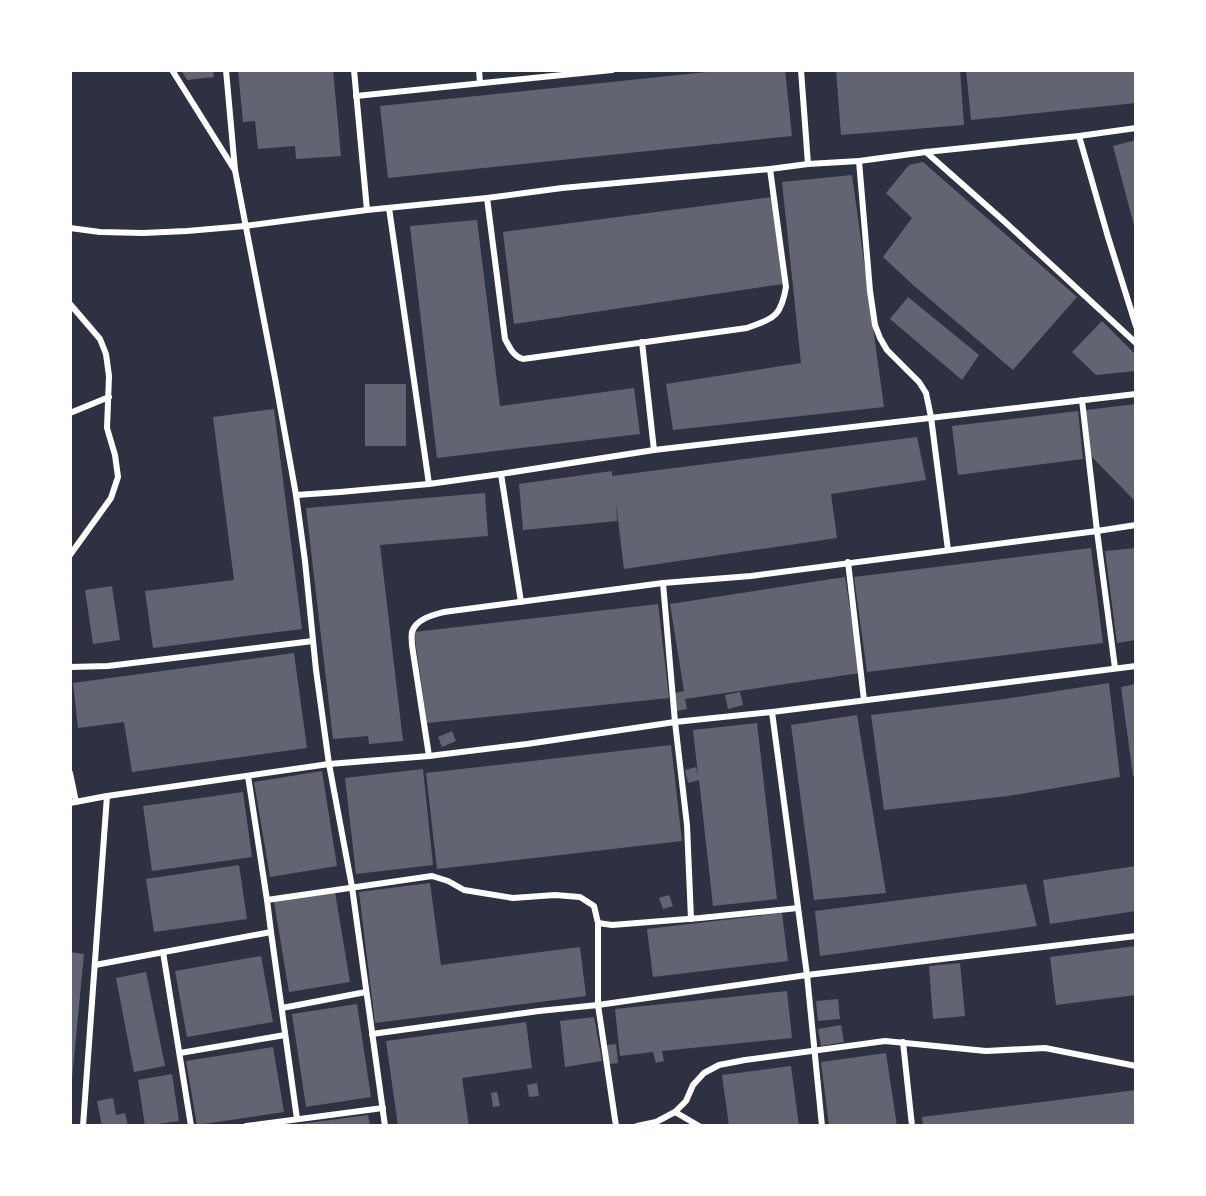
<svg xmlns="http://www.w3.org/2000/svg" width="1206" height="1196" viewBox="0 0 1206 1196" font-family="Manrope,sans-serif">
	<style>
		.building { fill: #626471 }
		.lines { fill: none; stroke-linecap: round; stroke-linejoin: round }
		.minor { stroke: #fff; stroke-width: 6 }
	</style>
	<rect width="100%" height="100%" fill="#2d3142"/>
	<!-- building -->
	<g class="building">
		<path d="M181,70H213L214,77L187,80Z"/>
		<path d="M238,70H333L341,156L296,159L295,146L258,149L255,121L243,122Z"/>
		<path d="M726,70H785L792,136L388,178L380,106Z"/>
		<path d="M836,70H960L964,125L841,135Z"/>
		<path d="M966,70H1136V103L971,120Z"/>
		<path d="M1136,140V229H1135L1113,146Z"/>
		<path d="M923,162L1077,297L1013,370L912,284L883,257L912,218L886,193L909,165Z"/>
		<path d="M852,175L884,407L673,430L666,384L801,363L782,182Z"/>
		<path d="M772,197L783,284L514,324L503,232Z"/>
		<path d="M477,220L500,406L634,388L640,434L437,458L410,226Z"/>
		<path d="M908,297L979,355L962,380L890,319Z"/>
		<path d="M1102,321L1136,355V371L1096,375L1072,352Z"/>
		<rect x="365" y="384" width="41" height="62"/>
		<path d="M1136,404V500H1134L1091,456L1086,410Z"/>
		<path d="M274,409L302,629L153,648L145,591L234,580L213,417Z"/>
		<path d="M1078,411L1083,459L958,475L952,426Z"/>
		<path d="M917,437L926,480L831,494L837,538L624,569L616,504L617,521L523,530L519,484L612,471V476Z"/>
		<path d="M485,493L488,536L380,545L403,741L369,744L368,736L333,739L306,508Z"/>
		<path d="M1091,548L1103,643L867,672L854,577Z"/>
		<path d="M1136,548V640L1117,643L1105,551Z"/>
		<path d="M845,577L860,673L685,699L687,709L677,711L674,693L684,691L670,604Z"/>
		<path d="M112,586L120,640L93,644L85,590Z"/>
		<path d="M658,604L669,698L427,723L414,632Z"/>
		<path d="M294,653L307,748L132,772L124,722L78,728L73,683Z"/>
		<path d="M1109,683L1120,777L1008,796L884,810L871,715L1004,699Z"/>
		<path d="M1136,684V775L1133,776L1121,687Z"/>
		<path d="M740,692L743,705L728,709L725,695Z"/>
		<path d="M857,715L886,893L814,900L791,725Z"/>
		<path d="M757,723L777,899L713,906L699,780L688,783L685,770L696,767L698,775L693,730Z"/>
		<path d="M452,731L456,741L442,747L438,737Z"/>
		<path d="M671,745L682,841L437,869L426,773Z"/>
		<path d="M423,769L433,865L356,874L345,778Z"/>
		<path d="M322,771L337,866L270,877L254,782Z"/>
		<path d="M243,792L252,857L152,871L143,806Z"/>
		<path d="M239,865L247,919L154,932L146,879Z"/>
		<path d="M1136,866V911L1050,924L1043,880Z"/>
		<path d="M430,883L441,965L580,947L586,996L375,1023L359,892Z"/>
		<path d="M1026,884L1037,926L820,956L815,911Z"/>
		<path d="M335,892L350,982L289,992L274,902Z"/>
		<path d="M669,895L673,906L663,909L659,898Z"/>
		<path d="M782,913L788,961L653,977L647,929Z"/>
		<path d="M1136,946V995L1056,1005L1050,957Z"/>
		<path d="M70,952L84,954L72,1079H70Z"/>
		<path d="M261,956L273,1022L187,1037L175,971Z"/>
		<path d="M960,963L965,1016L933,1019L929,966Z"/>
		<path d="M146,972L165,1066L134,1072L116,978Z"/>
		<path d="M787,991L792,1038L662,1051L664,1061L656,1063L653,1052L620,1056L615,1009Z"/>
		<path d="M838,999L840,1019L818,1021L816,1001Z"/>
		<path d="M357,1004L371,1097L306,1107L292,1014Z"/>
		<path d="M594,1017L602,1061L565,1067L560,1021Z"/>
		<path d="M526,1022L532,1068L462,1078L469,1126H398L386,1041Z"/>
		<path d="M841,1025L844,1042L821,1046L818,1029Z"/>
		<path d="M616,1044L618,1063L609,1064L607,1045Z"/>
		<path d="M273,1047L284,1112L197,1125L186,1061Z"/>
		<path d="M886,1053L897,1126H829L821,1062Z"/>
		<path d="M791,1066L799,1126H729L722,1075Z"/>
		<path d="M172,1074L179,1121L145,1126L138,1080Z"/>
		<path d="M537,1083L539,1096L529,1097L527,1085Z"/>
		<path d="M1136,1090V1126H923L922,1117Z"/>
		<path d="M497,1092L500,1106L493,1107L491,1093Z"/>
		<path d="M113,1098L116,1115L125,1113L128,1126H102L97,1101Z"/>
		<path d="M368,1115L370,1126H300V1124Z"/>
	</g>
	<g class="lines">
		<!-- minor -->
		<g class="minor">
			<path d="M172,70L234,169"/>
			<path d="M226,70L235,170L275,378L296,495L305,561L316,670L329,764L352,887L385,1126"/>
			<path d="M354,70L367,210"/>
			<path d="M479,70L480,83"/>
			<path d="M801,70L808,164"/>
			<path d="M356,96L612,70"/>
			<path d="M1079,136L1108,237L1136,326"/>
			<path d="M926,152L1005,222L1136,343"/>
			<path d="M859,161L870,291L875,325L880,338L887,350L919,382L926,393L931,417L948,550"/>
			<path d="M487,198L505,339C510,348 513,356 523,359L747,328C774,318 781,317 786,287L770,169"/>
			<path d="M389,208L429,484"/>
			<path d="M70,228L100,232L143,233L187,231L245,226L367,210L487,198L562,188L770,169L808,164L859,161L926,152L1079,136L1136,128"/>
			<path d="M70,304L100,339L106,354L109,376L107,428L115,455L118,477L111,498L70,555"/>
			<path d="M642,342L654,450"/>
			<path d="M1082,400L1097,531L1115,668"/>
			<path d="M70,413L109,397"/>
			<path d="M501,474L521,602"/>
			<path d="M296,495L340,492L429,484L501,474L654,450L1136,394"/>
			<path d="M848,562L864,700"/>
			<path d="M663,583L675,722L687,825L691,919"/>
			<path d="M70,667L108,666L313,641"/>
			<path d="M772,712L807,975L822,1126"/>
			<path d="M429,756L413,652C412,646 411,638 412,632C416,619 433,615 444,612L663,583L751,576L1097,531L1136,525"/>
			<path d="M70,773L76,802"/>
			<path d="M248,776L267,900"/>
			<path d="M70,803L107,796L329,764L429,756L527,744L675,722L772,712L1136,666"/>
			<path d="M271,932L297,1119"/>
			<path d="M163,952L191,1126"/>
			<path d="M95,965L271,932L267,900L432,876L448,881L464,890L513,898L555,895L580,897L594,906L598,923"/>
			<path d="M282,1008L366,992"/>
			<path d="M372,1034L539,1011L598,1005L807,975L1136,936"/>
			<path d="M903,1042L912,1126"/>
			<path d="M180,1053L285,1035"/>
			<path d="M675,1112L699,1126"/>
			<path d="M83,1126L107,796"/>
			<path d="M246,1126L383,1108"/>
			<path d="M616,1126L598,1005V923L612,925L700,918L798,908"/>
			<path d="M637,1126L656,1122L675,1112L686,1101L693,1085L704,1073L719,1065L745,1060L885,1041L986,1051L1045,1048L1136,1066"/>
		</g>
	</g>
	<!-- border -->
	<rect width="1206" height="1196" fill="none" stroke="#ffffff" stroke-width="144"/>
</svg>
